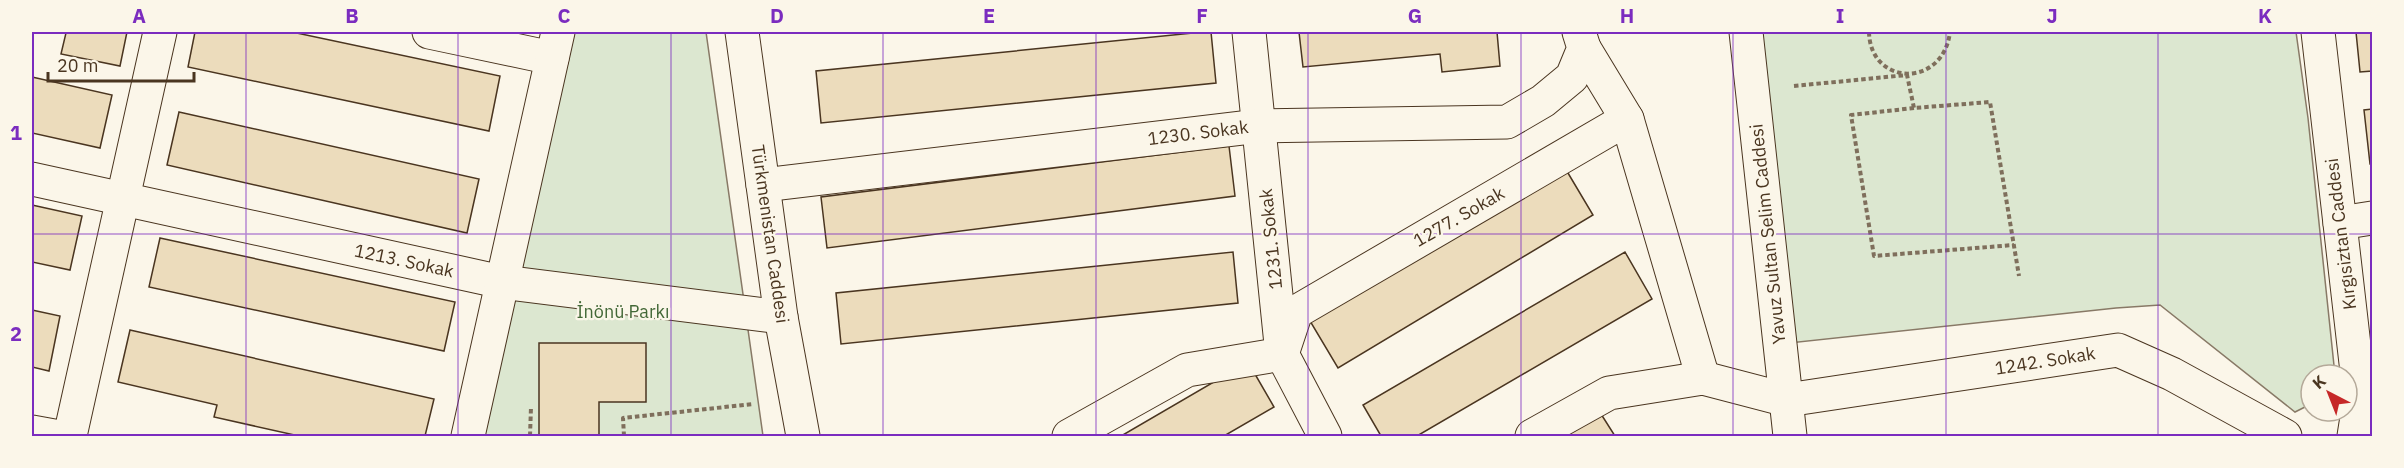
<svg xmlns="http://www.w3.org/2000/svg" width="2404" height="468" viewBox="0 0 2404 468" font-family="'IBM Plex Sans',sans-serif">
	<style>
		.green { fill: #dce7d0; stroke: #887966; stroke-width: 1.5 }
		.building { fill: #ecdcbc; stroke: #4a3520; stroke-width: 1.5 }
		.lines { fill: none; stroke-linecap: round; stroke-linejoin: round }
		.street-casing { stroke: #4a3520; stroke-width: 35 }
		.secondary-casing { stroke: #4a3520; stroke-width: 35 }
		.path { stroke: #7f6f5c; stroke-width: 4; stroke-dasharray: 4.5 3; stroke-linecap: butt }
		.street { stroke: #fbf6e9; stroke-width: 33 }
		.secondary { stroke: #fbf6e9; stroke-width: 33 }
		.grid { fill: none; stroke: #7b2cbf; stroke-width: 1.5; stroke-opacity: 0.55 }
		.labels { text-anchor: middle; stroke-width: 4.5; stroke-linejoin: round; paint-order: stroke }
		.street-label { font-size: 18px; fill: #4a3520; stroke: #fbf6e9 }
		.park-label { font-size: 18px; fill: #436837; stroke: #fbf6e9 }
		.neatline { fill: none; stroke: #7b2cbf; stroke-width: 2 }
		.grid-label { font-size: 20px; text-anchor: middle; font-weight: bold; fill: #7b2cbf }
	</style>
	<rect width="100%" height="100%" fill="#fbf6e9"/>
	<!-- green -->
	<g class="green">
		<path d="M558,32H706L763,436H468Z"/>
		<path d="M1746,32H2296L2308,118L2335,375H2311V404L2295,412L2160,305L2116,308L1780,344Z"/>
	</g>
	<!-- building -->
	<g class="building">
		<path d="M59,32H127L120,66L61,54L66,33Z"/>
		<path d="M195,32H292L500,76L489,131L188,67Z"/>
		<path d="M1203,32H1211L1216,83L821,123L816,71Z"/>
		<path d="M1299,32H1497L1500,66L1442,72L1440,54L1303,67Z"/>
		<path d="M2356,32H2372V71L2360,72Z"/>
		<path d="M32,77L112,95L100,148L32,133Z"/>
		<path d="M2372,109V164H2370L2364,110Z"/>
		<path d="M179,112L479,179L467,233L167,165Z"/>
		<path d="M1229,146L1235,196L827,248L821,197Z"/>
		<path d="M1565,168L1593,215L1338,368L1310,321Z"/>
		<path d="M32,205L82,216L70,270L32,262Z"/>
		<path d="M160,238L455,302L444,351L149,287Z"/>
		<path d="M1233,252L1238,303L841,344L836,293Z"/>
		<path d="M1625,252L1652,299L1417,436H1381L1363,405Z"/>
		<path d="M32,310L60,316L49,371L32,367Z"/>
		<path d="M130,330L434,399L425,436H299L214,417L217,405L118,382Z"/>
		<path d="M539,343H646V402H599V436H539Z"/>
		<path d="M1248,362L1274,407L1224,436H1121Z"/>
		<path d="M1601,414L1615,436H1540Z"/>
	</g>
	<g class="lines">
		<!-- street casing -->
		<g class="street-casing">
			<g id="street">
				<path d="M429,32L552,58"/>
				<path d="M1249,32L1282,354L1325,436"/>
				<path d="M2318,32L2360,398L2354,436"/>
				<path d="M1584,48L1627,119"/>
				<path d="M32,179L502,282L781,317"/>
				<path d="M763,185L1259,126L1507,122L1543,101L1572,77L1584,48L1579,32"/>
				<path d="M2340,223L2372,218"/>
				<path d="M1282,354L1296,312L1627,119L1703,378"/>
				<path d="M32,432L54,436"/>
				<path d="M70,436L160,32"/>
				<path d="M468,436L558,32"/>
				<path d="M1069,436L1187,370L1282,354"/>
				<path d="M1532,436L1609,393L1703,378L1787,400L2118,350L2172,374L2285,436"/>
			</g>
		</g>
		<!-- secondary casing -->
		<g class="secondary-casing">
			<g id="secondary">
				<path d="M742,32L781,317L803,436"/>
				<path d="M1746,32L1790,436"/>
			</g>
		</g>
		<!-- path -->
		<g class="path">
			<path d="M1869,32C1870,86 1943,89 1950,32"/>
			<path d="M1794,86L1907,75L1914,108L1990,102L2019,276"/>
			<path d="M1914,108L1851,115L1874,256L2014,245"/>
			<path d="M530,436L531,407"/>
			<path d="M624,436L623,418L753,404"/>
		</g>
		<!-- street -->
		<use href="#street" class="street"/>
		<!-- secondary -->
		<use href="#secondary" class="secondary"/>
	</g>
	<!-- grid -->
	<path class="grid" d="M246,32V436M458,32V436M671,32V436M883,32V436M1096,32V436M1308,32V436M1521,32V436M1733,32V436M1946,32V436M2158,32V436M32,234H2372"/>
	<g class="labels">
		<!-- street labels -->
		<g class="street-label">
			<text transform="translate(1198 133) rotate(-7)" y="6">1230. Sokak</text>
			<text transform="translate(1459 217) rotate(-30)" y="6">1277. Sokak</text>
			<text transform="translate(770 234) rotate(82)" y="6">Türkmenistan Caddesi</text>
			<text transform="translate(1768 234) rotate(-96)" y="6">Yavuz Sultan Selim Caddesi</text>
			<text transform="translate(2341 234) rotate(-97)" y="6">Kırgısiztan Caddesi</text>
			<text transform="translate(1271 239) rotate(-96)" y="6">1231. Sokak</text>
			<text transform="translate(404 261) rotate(12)" y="6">1213. Sokak</text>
			<text transform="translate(2045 361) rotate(-9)" y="6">1242. Sokak</text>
		</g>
		<!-- park labels -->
		<g class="park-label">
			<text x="623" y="318">İnönü Parkı</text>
		</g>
	</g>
	<!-- border -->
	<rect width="2404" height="468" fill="none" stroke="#fbf6e9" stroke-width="66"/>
	<!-- north arrow -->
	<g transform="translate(2329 393) rotate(318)"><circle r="28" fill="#fbf6e9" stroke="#b4a999" stroke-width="1.5"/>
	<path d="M0-4.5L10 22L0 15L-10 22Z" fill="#c62828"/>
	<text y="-9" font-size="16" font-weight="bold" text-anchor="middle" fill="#4a3520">K</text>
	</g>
	<!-- scale -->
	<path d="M48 72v9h146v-9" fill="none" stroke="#4a3520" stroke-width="3"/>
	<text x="57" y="72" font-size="18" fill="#4a3520" stroke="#fbf6e9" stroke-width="4.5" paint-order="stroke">20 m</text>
	<rect x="33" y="33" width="2338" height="402" class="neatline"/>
	<g class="grid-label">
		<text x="139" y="23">A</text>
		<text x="352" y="23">B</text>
		<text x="564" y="23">C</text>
		<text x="777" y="23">D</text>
		<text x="989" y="23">E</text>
		<text x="1202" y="23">F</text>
		<text x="1415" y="23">G</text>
		<text x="1627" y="23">H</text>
		<text x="1840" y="23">I</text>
		<text x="2052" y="23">J</text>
		<text x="2265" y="23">K</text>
		<text x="16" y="140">1</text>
		<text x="16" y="341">2</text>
	</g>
</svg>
